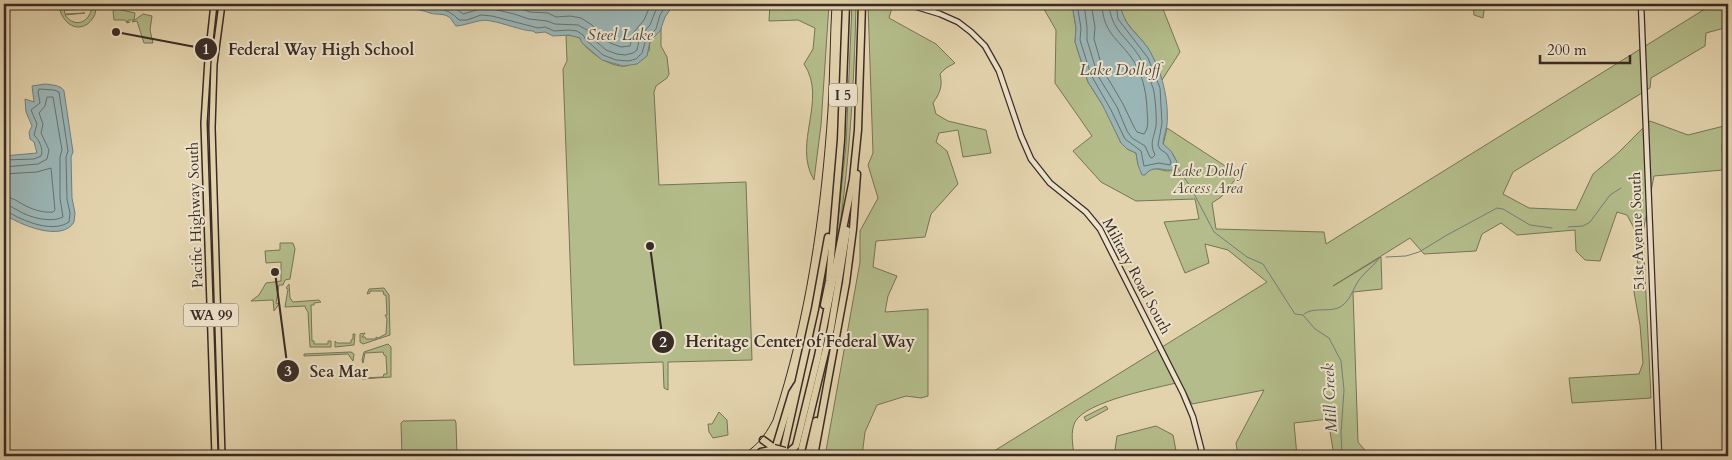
<svg xmlns="http://www.w3.org/2000/svg" width="1732" height="460" viewBox="0 0 1732 460" font-family="Cardo,serif">
	<style>
		.green { fill: #b3bc8a; stroke: #767458 }
		.water { fill: #9ab5b5; stroke: #737e7c }
		.lines { fill: none; stroke-linecap: round; stroke-linejoin: round }
		.shore { stroke: #6a706e; stroke-width: 1 }
		.stream { stroke: #737e7c; stroke-width: 1 }
		.secondary-casing { stroke: #392b26; stroke-width: 7 }
		.primary-casing { stroke: #392b26; stroke-width: 8 }
		.highway-casing { stroke: #392b26; stroke-width: 9 }
		.secondary { stroke: #ede2ca; stroke-width: 4.5 }
		.primary { stroke: #e3d3ad; stroke-width: 5 }
		.highway { stroke: #e3d3ad; stroke-width: 6 }
		.tram { stroke: #392b26; stroke-width: 1 }
		.highway-bridge-casing { stroke: #392b26; stroke-width: 9; stroke-linecap: butt }
		.highway-bridge { stroke: #e3d3ad; stroke-width: 6 }
		.labels { text-anchor: middle; stroke-width: 4; stroke-linejoin: round; paint-order: stroke }
		.shield { fill: #ede2ca; stroke: #6f6257; stroke-width: 1 }
		.shield-label { font-size: 14px; font-weight: bold; fill: #392b26 }
		.park-label { font-size: 15px; font-style: italic; fill: #51483a; stroke: #ede2ca }
		.street-label { font-size: 15px; fill: #392b26; stroke: #ede2ca }
		.water-label { font-size: 16px; font-style: italic; fill: #4c4743; stroke: #ede2ca }
		.leader { fill: none; stroke: #392b26; stroke-width: 2 }
		.callout-dot { fill: #392b26; stroke: #ede2ca; stroke-width: 2 }
		.mark-label { font-size: 15px; text-anchor: middle; font-weight: bold; fill: #fff }
		.callout-label { font-size: 16px; text-anchor: middle; font-weight: bold; fill: #392b26; stroke: #ede2ca; stroke-width: 4; stroke-linejoin: round; paint-order: stroke }
	</style>
	<rect width="100%" height="100%" fill="#e3d3ad"/>
	<filter id="stains"><feTurbulence type="fractalNoise" baseFrequency=".004" numOctaves="4"/><feColorMatrix values="0 0 0 0 .2 0 0 0 0 .09 0 0 0 0 .02 0 0 0 .5 -.17"/></filter>
	<radialGradient id="worn" r=".72"><stop offset=".6" stop-color="#630" stop-opacity="0"/><stop offset="1" stop-color="#630" stop-opacity=".3"/></radialGradient>
	<!-- green -->
	<g class="green">
		<path d="M59,4H63L65,14L85,13L65,15C76,30 92,21 92,4H97C96,7 96,14 93,18C80,37 60,23 59,4Z"/>
		<path d="M64,4H90V9L65,10Z"/>
		<path d="M770,4H829L821,125L814,180C792,143 828,100 804,64L813,49L815,28L798,20L769,21Z"/>
		<path d="M852,4H856C854,95 848,186 832,275L846,145Z"/>
		<path d="M868,4H893L889,18L936,44L955,63L946,68L940,74C943,86 940,93 933,103L936,114L948,121L986,130L991,153L963,157L958,130L939,133L936,142L947,151L958,184L931,214L925,237L876,241L873,267L897,276L888,296L885,312L928,309V396L921,398L906,396L877,405L865,432L862,456H825L860,262V231L878,198L868,165L873,153Z"/>
		<path d="M1041,4H1072L1076,28L1075,42L1088,82L1107,112L1121,143L1127,149L1136,153L1138,164L1145,175C1154,164 1159,171 1169,171C1170,171 1175,168 1177,167C1177,157 1170,150 1163,145L1167,128L1239,175L1221,197L1212,203L1216,229L1324,232L1326,244L1713,4H1728V27L1706,33L1705,46L1651,78L1650,88L1513,172L1503,194L1529,208L1576,210L1593,174L1618,153L1650,121L1688,135L1728,125V142L1722,144L1723,170L1654,176L1643,232L1651,398L1572,403L1569,378L1639,374L1643,363L1640,325L1634,292L1638,267L1635,230L1627,215L1617,212L1600,261L1585,260L1576,251L1575,230L1517,235L1501,223L1482,234L1476,251L1424,254L1410,238L1333,286L1381,257L1382,289L1353,292L1358,442L1370,456H1334L1328,419L1294,423L1297,456H1238L1236,443L1264,390L1192,404L1180,382C1157,388 1086,401 1075,422C1070,432 1073,445 1074,456H986L1267,282L1228,250L1205,244L1209,263L1185,273L1164,222L1199,219L1195,199L1136,201L1101,182L1073,151L1092,136L1055,83L1056,30Z"/>
		<path d="M1120,4H1161L1180,52L1162,80C1158,69 1154,58 1147,47C1136,31 1123,25 1120,4Z"/>
		<path d="M1475,4H1485L1483,18L1474,15L1473,5Z"/>
		<path d="M117,9L135,13L134,20H128L127,22H130L127,23L125,20H114L113,11Z"/>
		<path d="M143,14L152,16L150,30L153,43H144L137,21L132,22Z"/>
		<path d="M661,28V46L667,57L669,74L667,78L656,86L654,92L659,185L746,182L752,360L668,362V390L664,388L663,362L574,365L563,69L567,61L566,35L575,36L580,38C585,51 615,71 629,65C636,62 643,56 649,51L650,41Z"/>
		<path d="M280,243H293L295,249L290,279L285,280L283,285H279L276,303L279,304L274,311L273,300L251,301L259,295L266,283L281,281V262L266,263L265,251L280,250Z"/>
		<path d="M289,284L290,298L293,302L319,300L321,302L314,303V305H311L312,341H314V344H328V341H331V347H310L308,312L306,309L305,306L285,307L288,289L286,288Z"/>
		<path d="M384,288L389,295L390,335L363,344L360,342V334L365,333L362,337H365L366,339H376V337L378,338L386,334L387,319L385,315H387L386,295H384L383,291H370V293L367,294L369,289Z"/>
		<path d="M353,334H355L354,345L335,347V341L337,343H351V340L353,339Z"/>
		<path d="M388,344L391,347V377L362,379V376L363,378L383,377L384,374H387L386,356L384,355L383,352L365,353L363,363L362,360L364,352Z"/>
		<path d="M351,352L354,354L353,361L348,354L304,356V354Z"/>
		<path d="M1106,406L1108,409L1086,421L1084,417Z"/>
		<path d="M719,412L727,420L728,435L713,438L709,432L708,424H712Z"/>
		<path d="M455,420L456,423L457,456H402L401,423L403,421Z"/>
		<path d="M1156,426L1173,435L1177,456H1121L1115,450L1117,436Z"/>
	</g>
	<!-- water -->
	<g class="water">
		<path d="M392,4H674L665,17L660,31L650,41L647,56L637,64L623,66L602,60L582,43L580,38L569,35L553,36L545,32L536,33L533,31C523,31 503,23 491,21C480,18 469,25 456,26C453,23 452,19 449,17C443,13 436,15 430,13C418,8 404,9 392,4Z"/>
		<path d="M1072,4H1120C1125,28 1135,30 1148,48C1162,71 1169,99 1167,125C1166,132 1163,137 1163,144L1171,151L1177,162V167L1173,170C1163,171 1153,164 1145,175H1142L1138,165L1136,153L1127,149L1121,143L1102,104L1088,82L1075,42L1076,28Z"/>
		<path d="M45,84C52,85 61,85 64,91L73,152L71,157L72,198L75,213L74,222C62,243 18,224 4,214V156L37,153L34,142L30,139L29,132L32,126L26,112L25,99L34,102L32,86Z"/>
	</g>
	<g class="lines">
		<!-- shore -->
		<g class="shore">
			<path d="M411,4C428,5 448,7 459,20H467L481,15L492,16L538,28L545,27L554,31L569,30L577,31L583,35L586,40L603,55L616,60L628,61L636,59L642,53L646,39L656,29L660,15L667,4"/>
			<path d="M447,4L455,8L463,14L480,9H493L514,14L529,19L547,21L555,24L578,25L587,30L591,37L606,50L617,54L625,55L633,53L637,50L640,36L650,25L655,12L660,4"/>
			<path d="M500,4L516,7L530,12L548,13L556,17L570,16L581,18L592,25L598,32L610,43L621,47L630,46L633,33L644,20L651,4"/>
			<path d="M1077,4L1081,28L1080,40L1091,75L1111,110L1125,139L1141,151L1144,166L1159,163L1170,165L1171,162L1167,154L1160,149L1158,145L1162,123L1160,88L1148,58L1118,19L1116,4"/>
			<path d="M1084,4L1087,27V40L1098,76L1117,107L1127,131L1132,138L1145,146L1150,157L1152,158L1155,155C1149,143 1154,138 1156,126C1157,119 1155,93 1153,88C1149,77 1145,66 1139,56C1126,36 1111,30 1109,4"/>
			<path d="M1091,4L1095,27L1094,39L1103,70L1123,104L1134,127L1137,132L1144,134C1150,126 1147,118 1147,108C1146,90 1142,72 1131,57C1116,37 1103,32 1102,4"/>
			<path d="M4,160L34,159L41,156C44,149 39,140 34,135L37,124L31,110L40,103L38,92L39,89L54,90L59,92L68,151L66,157L67,199L70,213L69,222C56,231 35,225 22,219C15,217 11,212 4,211"/>
			<path d="M4,167L38,164L47,159L49,150L41,133L43,124L39,113L45,106L47,97H53L62,150L60,157V198L63,217C51,223 31,218 19,211C13,208 10,205 4,204"/>
			<path d="M4,174L37,172L51,168L55,210L53,212C44,213 34,210 26,206C18,202 13,197 4,197"/>
		</g>
		<!-- stream -->
		<g class="stream">
			<path d="M1177,167L1190,186L1214,232L1247,257L1263,264L1295,314L1303,315L1315,329L1329,338L1341,361L1344,390L1341,433L1342,456"/>
			<path d="M1568,227L1583,226L1590,222L1610,195L1621,188"/>
			<path d="M1386,257L1406,256L1419,252L1447,235L1497,208L1503,209L1530,225L1552,228"/>
			<path d="M1304,314C1313,307 1327,312 1338,308C1350,303 1352,290 1359,280C1364,273 1372,267 1378,260"/>
		</g>
		<!-- secondary casing -->
		<g class="secondary-casing">
			<g id="secondary">
				<path d="M907,4L940,14L958,22L971,32L985,46L999,71L1021,136L1031,159L1050,183L1086,212L1100,229L1183,393L1193,417L1203,456"/>
				<path d="M1641,4L1659,456"/>
			</g>
		</g>
		<!-- primary casing -->
		<g class="primary-casing">
			<g id="primary">
				<path d="M214,4L208,59L204,123L215,456"/>
				<path d="M222,4L214,64L212,128L222,456"/>
			</g>
		</g>
		<!-- highway casing -->
		<g class="highway-casing">
			<g id="highway">
				<path d="M824,305L829,281L841,140L846,4"/>
				<path d="M763,440L774,448"/>
				<path d="M761,452L774,449"/>
				<path d="M789,452L796,446L818,356L853,179L858,130L862,4"/>
				<path d="M773,456L792,393L797,385"/>
				<path d="M782,456L815,309L828,237"/>
				<path d="M800,456L831,328L847,230"/>
				<path d="M808,456L816,421"/>
				<path d="M814,456L846,283L853,229L857,174"/>
			</g>
		</g>
		<!-- secondary -->
		<use href="#secondary" class="secondary"/>
		<!-- primary -->
		<use href="#primary" class="primary"/>
		<!-- highway -->
		<use href="#highway" class="highway"/>
		<!-- tram -->
		<path class="tram" d="M739,456C755,449 765,436 773,420C806,320 821,215 828,110C830,75 830,39 832,4"/>
		<!-- highway-bridge casing -->
		<g class="highway-bridge-casing">
			<path id="highway-bridge" d="M774,448L785,451"/>
		</g>
		<!-- highway-bridge -->
		<use href="#highway-bridge" class="highway-bridge"/>
	</g>
	<g class="labels">
		<!-- shield labels -->
		<g class="shield">
			<rect x="829" y="83.5" width="28" height="23" rx="4"/>
			<rect x="183.5" y="303.5" width="55" height="23" rx="4"/>
		</g>
		<g class="shield-label">
			<text x="843" y="100">I 5</text>
			<text x="211" y="320">WA 99</text>
		</g>
		<!-- park labels -->
		<g class="park-label">
			<text x="1208" y="176">Lake Dollof<tspan x="1208" dy="17">Access Area</tspan></text>
		</g>
		<!-- street labels -->
		<g class="street-label">
			<text transform="translate(195 215) rotate(-92)" y="5">Pacific Highway South</text>
			<text transform="translate(1637 231) rotate(-92)" y="5">51st Avenue South</text>
			<text transform="translate(1137 276) rotate(62)" y="5">Military Road South</text>
		</g>
		<!-- water labels -->
		<g class="water-label">
			<text x="620" y="40">Steel Lake</text>
			<text x="1120" y="75">Lake Dolloff</text>
			<text transform="translate(1329 398) rotate(-93)" y="6">Mill Creek</text>
		</g>
	</g>
	<!-- callouts -->
	<path class="leader" d="M116 32L206 49M650 246L663 342M275 272L288 371"/>
	<g class="callout-dot">
		<circle cx="116" cy="32" r="5"/>
		<circle cx="650" cy="246" r="5"/>
		<circle cx="275" cy="272" r="5"/>
		<circle cx="206" cy="49" r="12"/>
		<circle cx="663" cy="342" r="12"/>
		<circle cx="288" cy="371" r="12"/>
	</g>
	<g class="mark-label">
		<text x="206" y="54">1</text>
		<text x="663" y="347">2</text>
		<text x="288" y="376">3</text>
	</g>
	<g class="callout-label">
		<text x="321" y="55">Federal Way High School</text>
		<text x="800" y="347">Heritage Center of Federal Way</text>
		<text x="339" y="377">Sea Mar</text>
	</g>
	<!-- margin -->
	<rect width="1732" height="460" fill="none" stroke="#e3d3ad" stroke-width="20"/>
	<rect x="5" y="5" width="1722" height="450" fill="none" stroke="#392b26" stroke-width="2.5"/>
	<rect x="10" y="10" width="1712" height="440" fill="none" stroke="#392b26"/>
	<!-- scale -->
	<path d="M1540 55v8h90v-8" fill="none" stroke="#392b26" stroke-width="2.5"/>
	<text x="1547" y="55" font-size="15" fill="#392b26" stroke="#ede2ca" stroke-width="4" paint-order="stroke">200 m</text>
	<rect width="100%" height="100%" filter="url(#stains)"/>
	<rect width="100%" height="100%" fill="url(#worn)"/>
</svg>
